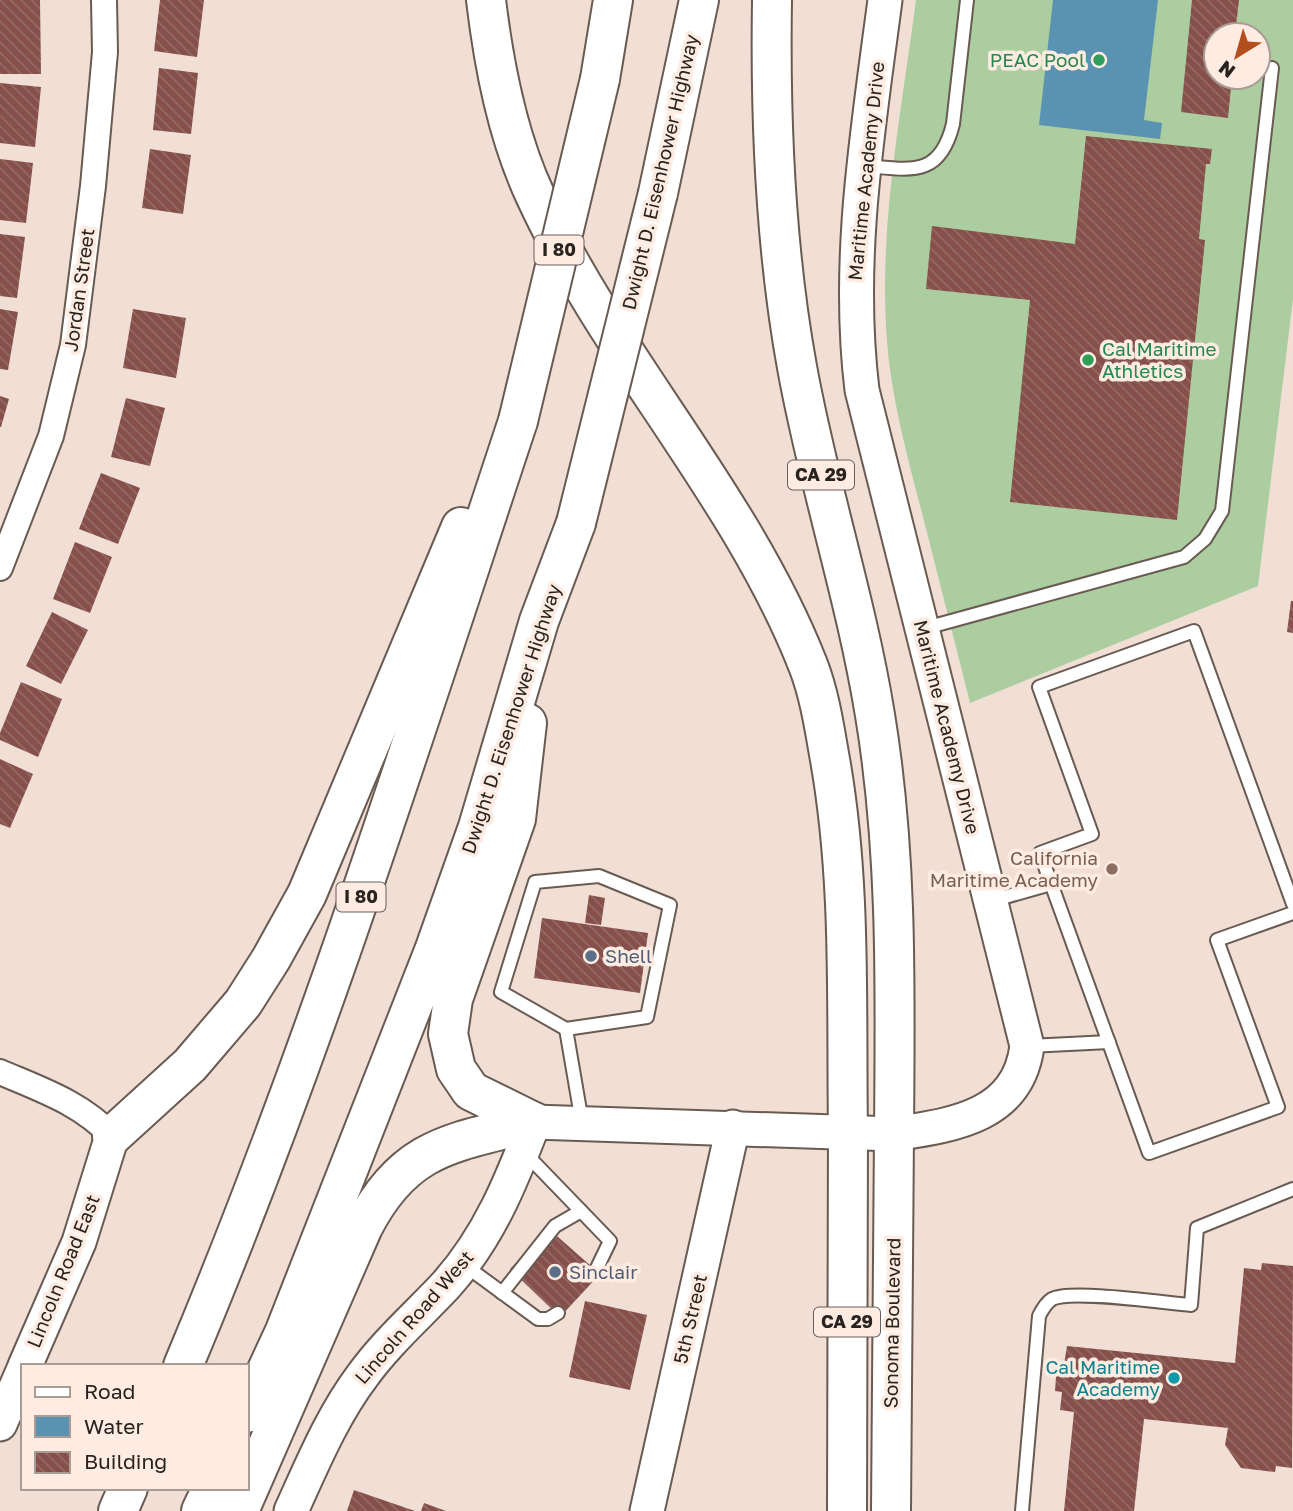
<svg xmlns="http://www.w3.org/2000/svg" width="1293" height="1511" viewBox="0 0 1293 1511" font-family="'Golos Text',sans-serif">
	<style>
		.garden { fill: #accd9f; fill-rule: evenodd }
		.water { fill: #5a92b1 }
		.building { fill: url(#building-back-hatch) }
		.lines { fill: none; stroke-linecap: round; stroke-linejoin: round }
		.lane-casing { stroke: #695b52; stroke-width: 16 }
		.street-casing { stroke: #695b52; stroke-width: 28 }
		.secondary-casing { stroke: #695b52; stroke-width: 37 }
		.primary-casing { stroke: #695b52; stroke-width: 42 }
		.highway-casing { stroke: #695b52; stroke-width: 42 }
		.lane { stroke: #fff; stroke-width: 12 }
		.street { stroke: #fff; stroke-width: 24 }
		.secondary { stroke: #fff; stroke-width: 33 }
		.primary { stroke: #fff; stroke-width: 38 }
		.highway { stroke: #fff; stroke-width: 38 }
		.highway-bridge-casing { stroke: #695b52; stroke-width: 42; stroke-linecap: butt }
		.highway-bridge { stroke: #fff; stroke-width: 38 }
		.leisure-dot { fill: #2e9e5b; stroke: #feece2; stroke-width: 2.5 }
		.education-dot { fill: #8d6e63; stroke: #feece2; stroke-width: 2.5 }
		.service-dot { fill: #5c6f8a; stroke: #feece2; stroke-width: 2.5 }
		.culture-dot { fill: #0f9aa8; stroke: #feece2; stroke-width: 2.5 }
		.labels { text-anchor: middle; stroke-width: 7; stroke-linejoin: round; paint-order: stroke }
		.shield { fill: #feece2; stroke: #695f5a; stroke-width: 2 }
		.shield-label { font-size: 18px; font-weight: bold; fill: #29231f }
		.leisure-label { font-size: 19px; fill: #27864d; stroke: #feece2; text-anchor: end }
		.street-label { font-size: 19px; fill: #29231f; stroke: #feece2 }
		.education-label { font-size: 19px; fill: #785e54; stroke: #feece2; text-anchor: end }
		.service-label { font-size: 19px; fill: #4e5e75; stroke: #feece2; text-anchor: start }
		.culture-label { font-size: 19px; fill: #0d838f; stroke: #feece2; text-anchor: end }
	</style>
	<defs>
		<pattern id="building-back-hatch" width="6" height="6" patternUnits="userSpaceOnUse" patternTransform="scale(1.75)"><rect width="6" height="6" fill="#864f49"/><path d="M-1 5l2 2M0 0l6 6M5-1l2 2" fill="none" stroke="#946a66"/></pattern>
	</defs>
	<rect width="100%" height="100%" fill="#f1dfd5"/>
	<!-- garden -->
	<path class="garden" d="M916,0H1293V299L1258,586L970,703C954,639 938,576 922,513C906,451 889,390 886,326C880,217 902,108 916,0ZM1216,35H1258V77H1216Z"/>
	<!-- water -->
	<path class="water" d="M1053,0H1158L1144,120L1162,123L1160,139L1039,125Z"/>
	<!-- building -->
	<g class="building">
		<path d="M0,0H40L41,74H0Z"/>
		<path d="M160,0H204L197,57L154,51Z"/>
		<path d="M1192,0H1239L1235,35H1216V77H1232L1228,118L1181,112Z"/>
		<path d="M159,68L198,73L191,134L153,130Z"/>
		<path d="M0,83L41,87L35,147L0,143Z"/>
		<path d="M1086,136L1212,149L1210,164H1206L1199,239L1205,240L1177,520L1010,502L1030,300L926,289L932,226L1075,244Z"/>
		<path d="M150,149L191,155L183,214L142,208Z"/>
		<path d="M0,159L33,163L26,223L0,220Z"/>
		<path d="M0,234L25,237L17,298L0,296Z"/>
		<path d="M0,309L18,312L8,370L0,369Z"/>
		<path d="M133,309L186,318L176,378L123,368Z"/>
		<path d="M0,396L9,399L1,427H0Z"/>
		<path d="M126,398L165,408L150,466L111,457Z"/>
		<path d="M101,473L140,488L118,544L79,529Z"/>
		<path d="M75,542L112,557L90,613L53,599Z"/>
		<path d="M1291,601H1293V633L1287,632Z"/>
		<path d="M52,612L88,630L61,684L26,666Z"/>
		<path d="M21,682L62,699L38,757L0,740V733Z"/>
		<path d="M0,759L33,774L10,828L0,824Z"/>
		<path d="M589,895L605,898L601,925L585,923Z"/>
		<path d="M542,918L648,933L640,993L534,978Z"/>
		<path d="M549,1229L600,1274L560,1317L510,1269Z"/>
		<path d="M1262,1263L1293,1266L1292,1468L1276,1466L1275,1472L1241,1468L1225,1445L1228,1428L1144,1419L1134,1511H1064L1074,1412L1060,1410L1062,1392L1055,1391L1057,1363L1064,1364L1067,1346L1235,1363L1244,1268L1261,1270Z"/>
		<path d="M585,1301L647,1315L630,1390L569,1377Z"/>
		<path d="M354,1490L415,1511H347Z"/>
		<path d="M424,1503L446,1511H421Z"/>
	</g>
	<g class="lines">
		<!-- lane casing -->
		<g class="lane-casing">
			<g id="lane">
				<path d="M867,166C912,170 940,177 953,124L967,0"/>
				<path d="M922,629L1184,557L1205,539L1222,511L1272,68"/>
				<path d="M599,876L670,905L647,1017L566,1029L501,992L535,882Z"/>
				<path d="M991,901L1051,884"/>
				<path d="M1293,904L1194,631L1039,687L1092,834L1040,853L1149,1153L1278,1107L1217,940L1293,913"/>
				<path d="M566,1029L582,1122"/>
				<path d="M1029,1046L1109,1042"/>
				<path d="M524,1152L610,1241L597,1268"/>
				<path d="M463,1264L538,1319H548L558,1313"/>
				<path d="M502,1293L555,1226L581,1211"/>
				<path d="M1022,1511L1039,1316C1042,1310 1046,1303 1052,1299C1071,1289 1165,1303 1191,1305L1197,1228L1293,1189"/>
			</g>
		</g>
		<!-- street casing -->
		<g class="street-casing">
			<g id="street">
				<path d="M0,568L51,436L73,345L93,186L105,52L104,0"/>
				<path d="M0,1072C42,1090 81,1103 112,1136"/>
			</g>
		</g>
		<!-- secondary casing -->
		<g class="secondary-casing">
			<g id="secondary">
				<path d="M25,1366L79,1242L112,1136"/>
				<path d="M0,1424L23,1371"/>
				<path d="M291,1511C312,1465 332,1416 363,1375C387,1342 418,1315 446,1285C489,1237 511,1182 534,1122L894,1134C953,1125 1018,1117 1027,1046L862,390C846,259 868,130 885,0"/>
				<path d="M647,1511L733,1127"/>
			</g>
		</g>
		<!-- primary casing -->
		<g class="primary-casing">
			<g id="primary">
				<path d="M847,1511L848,1132"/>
				<path d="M891,1511L894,1134"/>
			</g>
		</g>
		<!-- highway casing -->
		<g class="highway-casing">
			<g id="highway">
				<path d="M486,0C494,66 507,135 535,195C611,360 741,495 808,665C819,693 824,725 829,754C852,879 846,1006 848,1132"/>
				<path d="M772,0C770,123 775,246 797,367C818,484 856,598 875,715C898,854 895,994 894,1134"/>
				<path d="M600,79L613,0"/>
				<path d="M658,193L699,0"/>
				<path d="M527,723L516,819L453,999L448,1034L456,1069L471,1091L534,1122"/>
				<path d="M112,1136L190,1065L243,1003L271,959L307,894L461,527"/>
				<path d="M183,1366C313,1057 413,738 518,421"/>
				<path d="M247,1413L285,1331L434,951L478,827L539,621L576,523"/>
				<path d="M118,1511L128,1488"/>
				<path d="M201,1511L212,1488"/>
				<path d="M239,1511L363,1227C405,1145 453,1143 534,1122"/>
			</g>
		</g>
		<!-- lane -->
		<use href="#lane" class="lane"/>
		<!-- street -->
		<use href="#street" class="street"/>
		<!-- secondary -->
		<use href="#secondary" class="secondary"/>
		<!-- primary -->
		<use href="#primary" class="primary"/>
		<!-- highway -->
		<use href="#highway" class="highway"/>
		<!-- highway-bridge casing -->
		<g class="highway-bridge-casing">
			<g id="highway-bridge">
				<path d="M518,421L600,79"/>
				<path d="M576,523L658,193"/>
			</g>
		</g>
		<!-- highway-bridge -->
		<use href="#highway-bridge" class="highway-bridge"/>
	</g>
	<!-- markers -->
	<g class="leisure-dot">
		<circle cx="1099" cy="60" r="7"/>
		<circle cx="1088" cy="360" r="7"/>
	</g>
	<circle class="education-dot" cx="1112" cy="869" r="7"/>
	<g class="service-dot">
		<circle cx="591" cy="956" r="7"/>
		<circle cx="555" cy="1272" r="7"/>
	</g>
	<circle class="culture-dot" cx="1174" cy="1378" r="7"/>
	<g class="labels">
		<!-- shield labels -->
		<g class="shield">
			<rect x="534.5" y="235.5" width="49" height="29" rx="5"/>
			<rect x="788" y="460.5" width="66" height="29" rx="5"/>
			<rect x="336.5" y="882.5" width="49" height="29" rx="5"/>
			<rect x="814" y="1307.5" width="66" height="29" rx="5"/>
		</g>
		<g class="shield-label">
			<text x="559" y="256">I 80</text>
			<text x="821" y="481">CA 29</text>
			<text x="361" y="903">I 80</text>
			<text x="847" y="1328">CA 29</text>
		</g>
		<!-- leisure labels -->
		<g class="leisure-label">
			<text x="1085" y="67">PEAC Pool</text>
			<text x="1102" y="356" text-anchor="start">Cal Maritime<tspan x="1102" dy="22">Athletics</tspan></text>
		</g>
		<!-- street labels -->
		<g class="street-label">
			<text transform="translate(866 171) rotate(-84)" y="7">Maritime Academy Drive</text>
			<text transform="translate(660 172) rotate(-77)" y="7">Dwight D. Eisenhower Highway</text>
			<text transform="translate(79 290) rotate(-82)" y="7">Jordan Street</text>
			<text transform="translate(511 719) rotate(-72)" y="7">Dwight D. Eisenhower Highway</text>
			<text transform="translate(947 727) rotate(76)" y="7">Maritime Academy Drive</text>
			<text transform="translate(63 1271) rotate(-68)" y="7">Lincoln Road East</text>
			<text transform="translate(414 1317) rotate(-49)" y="7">Lincoln Road West</text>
			<text transform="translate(690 1319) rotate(-77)" y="7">5th Street</text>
			<text transform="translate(892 1323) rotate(-89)" y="7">Sonoma Boulevard</text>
		</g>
		<!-- education labels -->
		<g class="education-label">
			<text x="1098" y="865">California<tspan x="1098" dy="22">Maritime Academy</tspan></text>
		</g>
		<!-- service labels -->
		<g class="service-label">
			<text x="605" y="963">Shell</text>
			<text x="569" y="1279">Sinclair</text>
		</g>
		<!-- culture labels -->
		<g class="culture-label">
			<text x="1160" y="1374">Cal Maritime<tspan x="1160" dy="22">Academy</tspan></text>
		</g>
	</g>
	<!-- legend -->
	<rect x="21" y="1364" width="228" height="126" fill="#feece2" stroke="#a99c94" stroke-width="2"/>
	<rect x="35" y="1387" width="35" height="10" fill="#ffffff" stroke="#a99c94" stroke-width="2"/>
	<text x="84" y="1399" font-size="21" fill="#29231f">Road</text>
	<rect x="35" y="1416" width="35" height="21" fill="#5a92b1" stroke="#a99c94" stroke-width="2"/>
	<text x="84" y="1434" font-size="21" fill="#29231f">Water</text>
	<rect x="35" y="1452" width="35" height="21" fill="url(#building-back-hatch)" stroke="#a99c94" stroke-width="2"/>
	<text x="84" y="1469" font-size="21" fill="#29231f">Building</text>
	<!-- north arrow -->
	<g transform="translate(1237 56) rotate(217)"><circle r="33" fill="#feece2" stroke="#a99c94" stroke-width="2"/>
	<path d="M0-5L12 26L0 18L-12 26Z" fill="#b44f1c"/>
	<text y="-10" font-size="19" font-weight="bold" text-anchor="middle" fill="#29231f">N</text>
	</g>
</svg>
